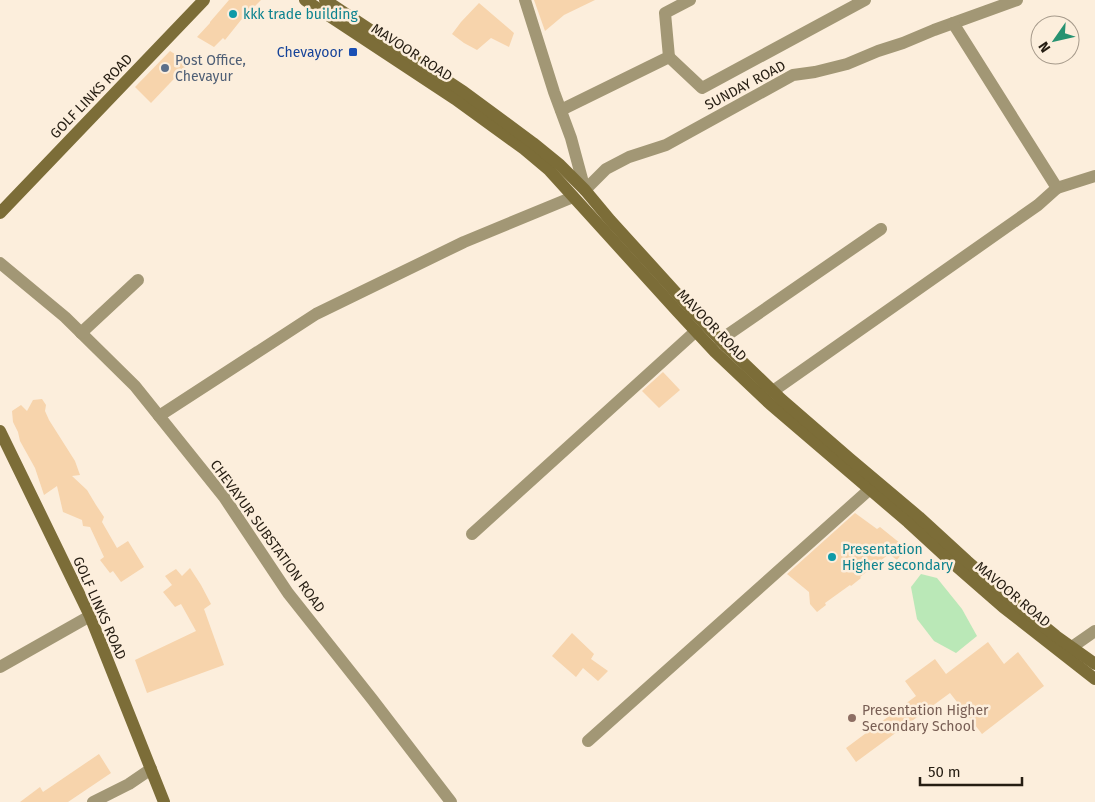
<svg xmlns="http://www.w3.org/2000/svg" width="1095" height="802" viewBox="0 0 1095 802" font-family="'Fira Sans',sans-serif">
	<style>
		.green { fill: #bae8b7 }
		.building { fill: #f7d4ac }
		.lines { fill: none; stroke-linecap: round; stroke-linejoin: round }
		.minor { stroke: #a29775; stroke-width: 12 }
		.secondary { stroke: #7c6d38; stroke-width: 12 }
		.culture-dot { fill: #0f9aa8; stroke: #fceedc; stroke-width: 2 }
		.transit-dot { fill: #1a4fb4; stroke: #fceedc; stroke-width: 2 }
		.service-dot { fill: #5c6f8a; stroke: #fceedc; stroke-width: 2 }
		.education-dot { fill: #8d6e63; stroke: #fceedc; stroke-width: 2 }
		.labels { text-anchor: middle; stroke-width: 5; stroke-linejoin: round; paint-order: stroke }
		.culture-label { font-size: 14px; fill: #0d838f; stroke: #fceedc; text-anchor: start }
		.transit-label { font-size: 14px; fill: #164399; stroke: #fceedc; text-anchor: end }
		.street-label { font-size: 14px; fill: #251d12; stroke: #fceedc }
		.service-label { font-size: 14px; fill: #4e5e75; stroke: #fceedc; text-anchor: start }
		.education-label { font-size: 14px; fill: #785e54; stroke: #fceedc; text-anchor: start }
	</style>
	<rect width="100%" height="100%" fill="#fceedc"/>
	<!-- green -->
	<path class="green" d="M921,574L937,578L962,609L977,636L956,653L934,641L917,619L911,587Z"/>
	<!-- building -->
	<g class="building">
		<path d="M229,0H261L241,20L225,40L223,38L214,47L197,37L210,23V22Z"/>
		<path d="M534,0H595L564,15L545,31Z"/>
		<path d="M479,3L514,33L509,47L491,38L477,50L464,43L452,34L461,22Z"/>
		<path d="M170,51L189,63L151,103L135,87Z"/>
		<path d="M663,372L680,390L659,408L642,391Z"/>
		<path d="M42,399L46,405L45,411L49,420L75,461L80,475L72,476L87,490L96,505L104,517L102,522L117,548L128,541L144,567L121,582L113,571L110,573L100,560L104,557L90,527L83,526L82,520L63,512L57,486L44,495L35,468L20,441L18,432L13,422L12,411L21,405L27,411L33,400Z"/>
		<path d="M855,513L877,529L880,527L906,548L897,560L889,554L860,577L861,578L851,586L850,585L825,603L826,605L817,612L810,604L809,592L787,574Z"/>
		<path d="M190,568L201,585L211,604L204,609L224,665L147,693L135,660L196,631L181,604L175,607L163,592L172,585L165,576L176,569L182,576Z"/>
		<path d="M572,633L594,654L591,659L608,671L598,681L583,668L576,677L552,656Z"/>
		<path d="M988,642L1004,664L1018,652L1044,686L982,734L950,693L856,762L846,748L916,696L905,681L935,659L946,674Z"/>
		<path d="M99,754L111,773L68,802H20L40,787L43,792Z"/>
	</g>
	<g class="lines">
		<!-- minor -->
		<g class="minor">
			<path d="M525,0L554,92L571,138L585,190L606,169L629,157L666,145L793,75L815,72L847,64L878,51L903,43L934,30L1017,0"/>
			<path d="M669,57L702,88L865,0"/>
			<path d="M561,110L669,57L665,13L690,0"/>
			<path d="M1057,188L1095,176"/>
			<path d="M0,263L65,317L135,386L224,497L288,593L372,699L451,802"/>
			<path d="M81,333L138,280"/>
			<path d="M720,340L881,229"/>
			<path d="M773,391L1038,205L1057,188L953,23"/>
			<path d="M159,416L316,314L464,242L573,197"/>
			<path d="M472,534L696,331"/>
			<path d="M1072,647L1095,631"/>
			<path d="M0,667L90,616"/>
			<path d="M588,741L870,489"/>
			<path d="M93,802L129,784L151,769"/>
		</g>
		<!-- secondary -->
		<g class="secondary">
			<path d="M305,0L455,99L524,149L549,170L677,311L715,352L770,404L908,522L956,566L1003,607L1095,679"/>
			<path d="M325,0L464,92L533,143L560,165L585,190L610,220L689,307L727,347L781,399L849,458L919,517L967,561L1013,601L1056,636L1095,664"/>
			<path d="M0,213L204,0"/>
			<path d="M0,431L90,616L164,802"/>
		</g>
	</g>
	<!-- markers -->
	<g class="culture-dot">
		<circle cx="233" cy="14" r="5"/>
		<circle cx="832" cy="557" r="5"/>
	</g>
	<rect class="transit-dot" x="348" y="47" width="10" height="10" rx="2.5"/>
	<circle class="service-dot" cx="165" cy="68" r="5"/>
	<circle class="education-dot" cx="852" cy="718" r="5"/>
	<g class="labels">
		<!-- culture labels -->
		<g class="culture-label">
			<text x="243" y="19">kkk trade building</text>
			<text x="842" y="554">Presentation<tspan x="842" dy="16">Higher secondary</tspan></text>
		</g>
		<!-- transit labels -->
		<g class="transit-label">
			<text x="343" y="57">Chevayoor</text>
		</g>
		<!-- street labels -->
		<g class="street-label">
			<text transform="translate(412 52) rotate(33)" y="5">MAVOOR ROAD</text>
			<text transform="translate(745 85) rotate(-28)" y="5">SUNDAY ROAD</text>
			<text transform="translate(91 96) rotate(-46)" y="5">GOLF LINKS ROAD</text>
			<text transform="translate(712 325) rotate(46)" y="5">MAVOOR ROAD</text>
			<text transform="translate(268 536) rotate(54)" y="5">CHEVAYUR SUBSTATION ROAD</text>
			<text transform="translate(1013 594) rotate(40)" y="5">MAVOOR ROAD</text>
			<text transform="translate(100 608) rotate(66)" y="5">GOLF LINKS ROAD</text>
		</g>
		<!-- service labels -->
		<g class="service-label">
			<text x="175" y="65">Post Office,<tspan x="175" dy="16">Chevayur</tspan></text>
		</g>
		<!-- education labels -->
		<g class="education-label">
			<text x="862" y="715">Presentation Higher<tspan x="862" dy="16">Secondary School</tspan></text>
		</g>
	</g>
	<!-- north arrow -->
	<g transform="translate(1055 40) rotate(236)"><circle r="24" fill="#fceedc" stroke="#a69a8b"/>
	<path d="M0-4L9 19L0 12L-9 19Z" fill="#279271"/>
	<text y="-8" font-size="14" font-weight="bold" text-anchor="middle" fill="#251d12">N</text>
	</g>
	<!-- scale -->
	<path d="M920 777v8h102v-8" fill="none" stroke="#251d12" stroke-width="2.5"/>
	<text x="928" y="777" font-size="15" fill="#251d12" stroke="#fceedc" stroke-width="4" paint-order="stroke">50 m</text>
</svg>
